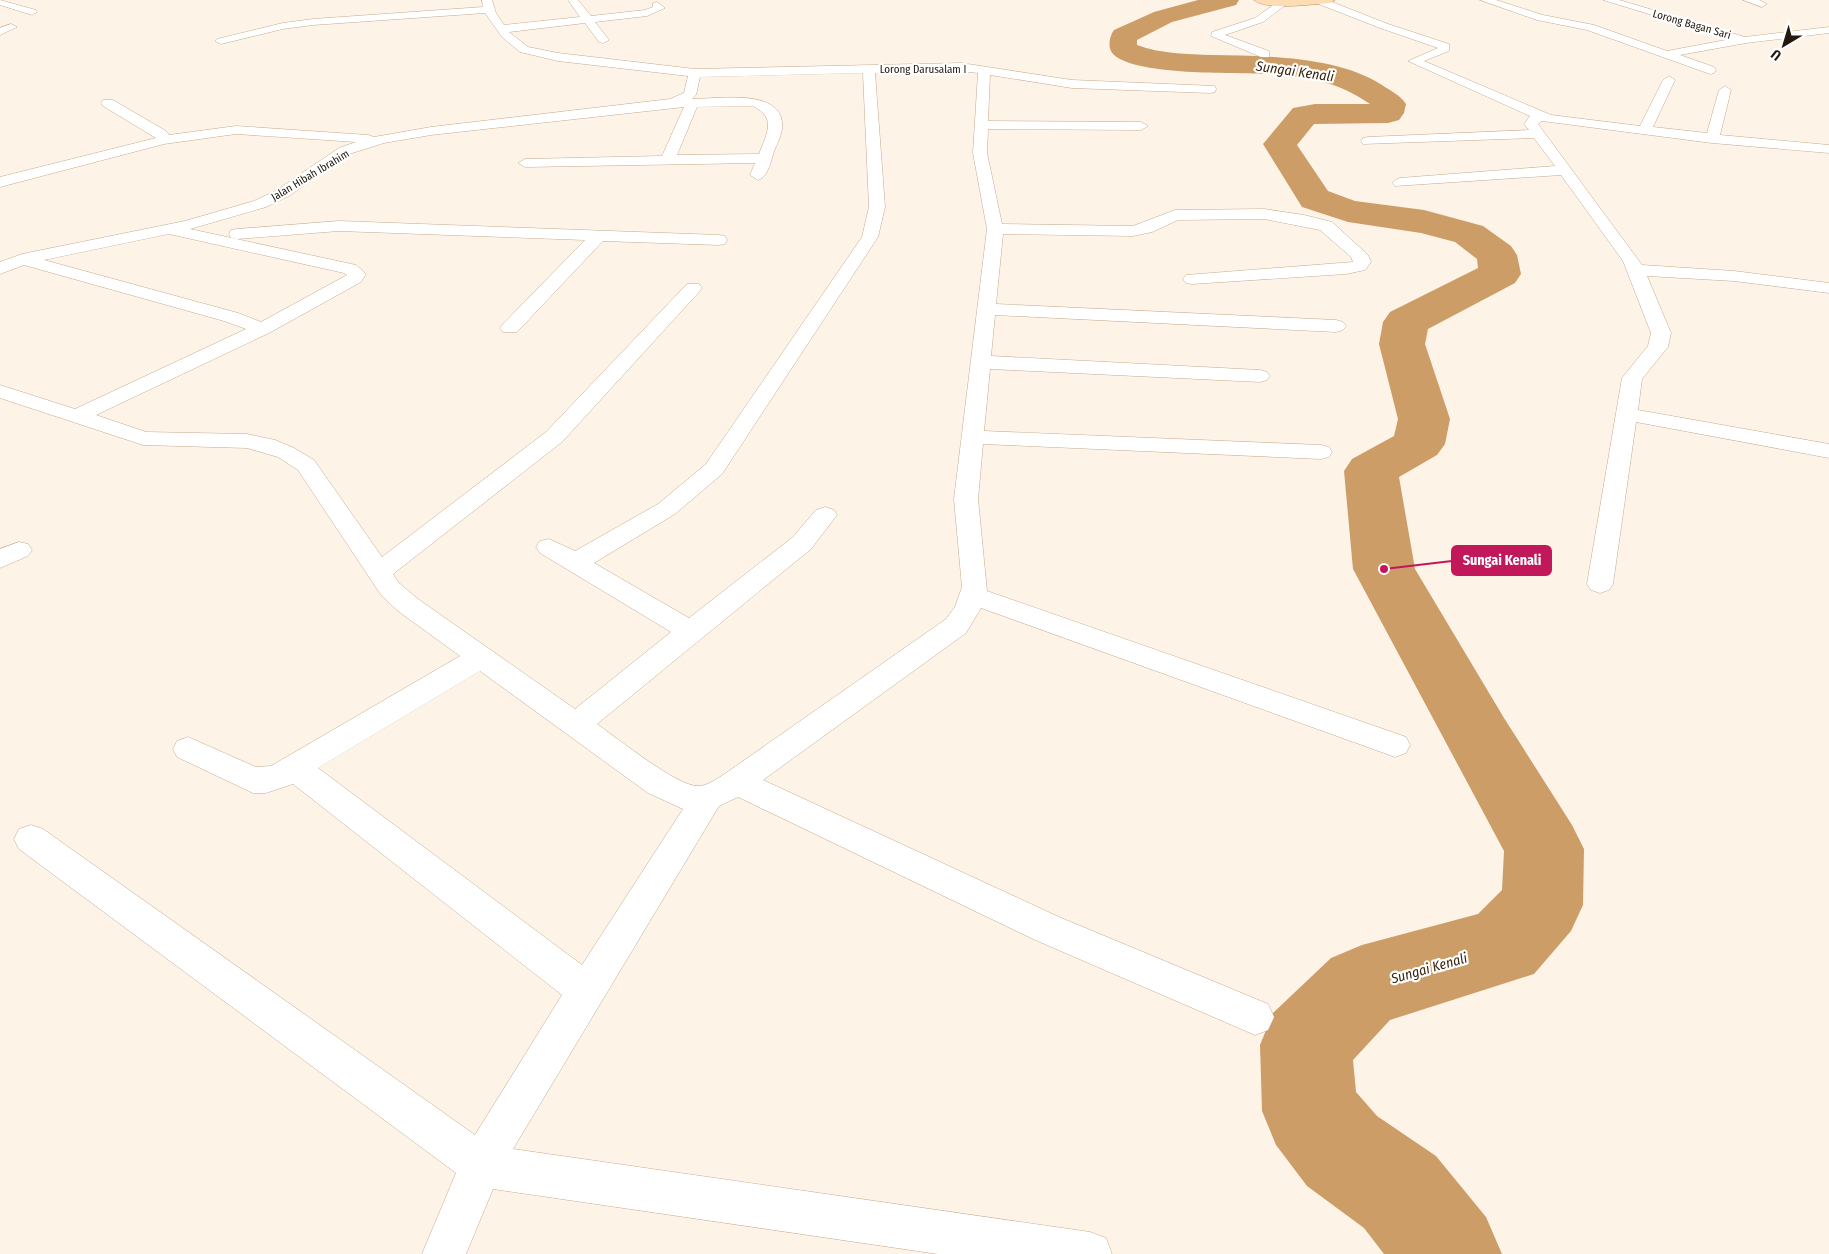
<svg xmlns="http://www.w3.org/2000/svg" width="1829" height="1254" viewBox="0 0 1829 1254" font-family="'Fira Sans Condensed',sans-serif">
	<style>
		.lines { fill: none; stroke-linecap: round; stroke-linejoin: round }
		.river { fill: #cd9d68; fill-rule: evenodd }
		.minor-casing { stroke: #c5aa8e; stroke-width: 1 }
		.major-casing { stroke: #b18859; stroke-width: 1 }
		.minor { fill: #fff; fill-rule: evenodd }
		.major { fill: #fedcb4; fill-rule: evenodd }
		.labels { text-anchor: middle; stroke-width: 4.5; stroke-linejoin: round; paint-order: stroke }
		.far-street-label { font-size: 11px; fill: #22180e; stroke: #fff }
		.water-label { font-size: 14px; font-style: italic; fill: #3a260e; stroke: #fff }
		.leader { fill: none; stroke: #c2185b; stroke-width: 2 }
		.callout-dot { fill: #c2185b; stroke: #fff; stroke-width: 2 }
		.callout { fill: #c2185b; stroke: #c2185b; stroke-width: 2 }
		.callout-label { font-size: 14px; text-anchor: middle; font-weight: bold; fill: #fff }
	</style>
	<rect width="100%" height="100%" fill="#fef3e7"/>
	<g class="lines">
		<!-- river -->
		<path class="river" d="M1198,0H1239L1236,5L1172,22L1137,40V45C1161,54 1187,54 1212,55C1265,56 1337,56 1382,85C1391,91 1400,95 1406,104L1404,113L1399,120L1388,123L1314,124L1297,145L1328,191L1355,201L1424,210L1483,226L1511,246L1517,255L1521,274L1515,283L1428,329L1425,344L1450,419L1445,444L1437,455L1399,477L1415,569L1504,718L1572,825L1584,849L1583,905L1571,931L1534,974L1390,1020L1353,1060L1356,1092L1377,1116L1436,1156L1486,1217L1502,1254H1384L1364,1228L1307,1186L1276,1145L1262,1111L1260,1045L1273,1013L1331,958L1362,945L1478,914L1502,890L1504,851L1353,569L1344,471L1352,459L1394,436L1398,419L1379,344L1383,322L1390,312L1478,268L1477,259L1455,242L1421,233L1348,222L1302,207L1263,144L1293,108L1315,104H1370C1353,93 1339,85 1318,81C1301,77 1282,74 1265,74C1232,72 1139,76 1114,55C1107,49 1109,37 1114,30L1154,12Z"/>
		<!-- minor casing -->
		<g class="minor-casing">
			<g id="minor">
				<path d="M0,0L36,10L37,12L32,15L0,5Z"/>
				<path d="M482,0H492L496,13L504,25L580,17L568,0H578L591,16L645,10L653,7V3L657,2L665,8L647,16L595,22L609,40L603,43L599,42L585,23L509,32L528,47L558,53L695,69L961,63L1072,80L1215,86L1216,89L1215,92L1210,93L1072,88L990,75L988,121L1141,122L1148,126L1141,130L988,129L987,153L1002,224L1133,226L1175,210L1264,209L1304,215L1332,222L1368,255L1371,262L1365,270L1346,274L1192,284L1186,283L1183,279L1186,275L1353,262L1351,257L1320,230L1264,219L1178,220L1152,232L1133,236L1003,234L996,304L1336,320L1343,322L1346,326L1343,330L1336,332L995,315L991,356L1260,370L1267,372L1270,376L1267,380L1260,382L990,369L984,431L1321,445L1329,447L1332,452L1329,457L1321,459L983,444L978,499L987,591L1406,737L1410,745L1406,753L1395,757L1384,753L981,608L966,633L763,780L1059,917L1268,1004L1274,1017L1268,1030L1255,1035L1033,939L738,797L719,806L513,1149L1090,1232L1106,1238L1112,1254H938L493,1189L466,1254H422L456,1173L19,849L14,839L19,829L31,825L43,829L475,1135L562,995L293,784L266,793H253L177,757L173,749L177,741L188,737L256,767L271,766L460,656L398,611L381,595L298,470L278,457L247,448L143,445L0,398V385L75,409L246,329L224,321L24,265L0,274V262L22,254L185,221L254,201L277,190L339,148L356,142L236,134L164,144L0,187V177L156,138L103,106L101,103L103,100H113L166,131L169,135L236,126L368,135L374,137L431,127L670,99L684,93L688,76L558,61L520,52L502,37L485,13L313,25L283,29L221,44L215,41L217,39L283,23L313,19L483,7ZM961,71L978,73L973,153L987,229L954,499L962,587L955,607L946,619L726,773C718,778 708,786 698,786C678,787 617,738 597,724L811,549L837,515L834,510L825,507L816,510L793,537L689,618L594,563L675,514L722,474L878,237L885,207L875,73ZM863,73L869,207L862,237L706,464L658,504L575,551L549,539L540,541L536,547L540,553L671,632L575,709L418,599L399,583L393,574L562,442L699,292L702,288L699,284H687L546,432L382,557L314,460L294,448L275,440L247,434L146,432L96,415L269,333L361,282L366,274L356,265L190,229L266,207L289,196L349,154L384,143L431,135L684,107L662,156L525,159L518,163L525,167L755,163L750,175L758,180C768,177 770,163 773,155C775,147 781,138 782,129C786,87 718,99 692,99L696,95L700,77ZM753,106C777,118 767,133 759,154L677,155L697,107ZM169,234L344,273L347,275L261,322L238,313L44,260ZM480,671L648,793L683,809L582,965L318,768Z"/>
				<path d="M1315,0H1327L1388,24L1449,44V51L1424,61L1551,115L1640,126L1663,80L1669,76L1675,80L1653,127L1707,133L1719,90L1725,86L1731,90L1720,135L1829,145V153L1712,143L1542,121L1538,124L1642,265L1734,271L1829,283V293L1734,281L1647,276L1671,333L1668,347L1642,379L1638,410L1829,444V458L1636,422L1613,584L1609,590L1600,593L1591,590L1587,584L1622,378L1648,346L1651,333L1623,261L1561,175L1395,186L1392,183L1395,180L1400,178L1555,166L1534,138L1363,144L1361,141L1363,138L1368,137L1529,130L1524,124L1530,116L1408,61L1438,48L1380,28L1316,3Z"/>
				<path d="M1480,0H1496L1543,15L1594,25L1667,51L1731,39L1603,0H1619L1745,37L1829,27V33L1746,43L1680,55L1714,67L1716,70L1714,73L1710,74L1587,30L1537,20Z"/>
				<path d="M1743,0H1759L1767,4L1762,7Z"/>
				<path d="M1279,1H1287L1288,3L1263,22L1225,35L1269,51V57H1261L1211,36L1212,32L1255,18Z"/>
				<path d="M11,24L17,27L0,35V28Z"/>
				<path d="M339,221L719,235L725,236L727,240L725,244L719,245L603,241L517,332H503L500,328L503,324L585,240L339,231L237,239L231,238L229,234L231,230L237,229Z"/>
				<path d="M19,542L28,544L32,550L28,556L0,568V549Z"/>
			</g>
		</g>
		<!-- major casing -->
		<g class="major-casing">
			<path id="major" d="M1254,0H1335L1330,3C1313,4 1266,11 1254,0Z"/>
		</g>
		<!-- minor -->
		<use href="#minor" class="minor"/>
		<!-- major -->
		<use href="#major" class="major"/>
	</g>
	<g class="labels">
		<!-- far-street labels -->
		<g class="far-street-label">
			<text transform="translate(1692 24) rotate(16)" y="4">Lorong Bagan Sari</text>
			<text x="923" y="73">Lorong Darusalam I</text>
			<text transform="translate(310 175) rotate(-31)" y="4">Jalan Hibah Ibrahim</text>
		</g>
		<!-- water labels -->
		<g class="water-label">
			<text transform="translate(1295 71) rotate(8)" y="5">Sungai Kenali</text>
			<text transform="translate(1429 968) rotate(-16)" y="5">Sungai Kenali</text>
		</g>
	</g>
	<!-- callouts -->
	<path class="leader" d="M1384 569L1452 561"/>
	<circle class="callout-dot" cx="1384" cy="569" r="5"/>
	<rect class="callout" x="1452" y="546" width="99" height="29" rx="5"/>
	<g class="callout-label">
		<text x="1502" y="565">Sungai Kenali</text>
	</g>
	<!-- north arrow -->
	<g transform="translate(1784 45) rotate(218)" stroke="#ffffff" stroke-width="4" paint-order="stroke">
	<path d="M0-4L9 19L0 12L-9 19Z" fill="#22180e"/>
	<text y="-8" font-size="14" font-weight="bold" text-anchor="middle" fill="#22180e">U</text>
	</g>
</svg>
